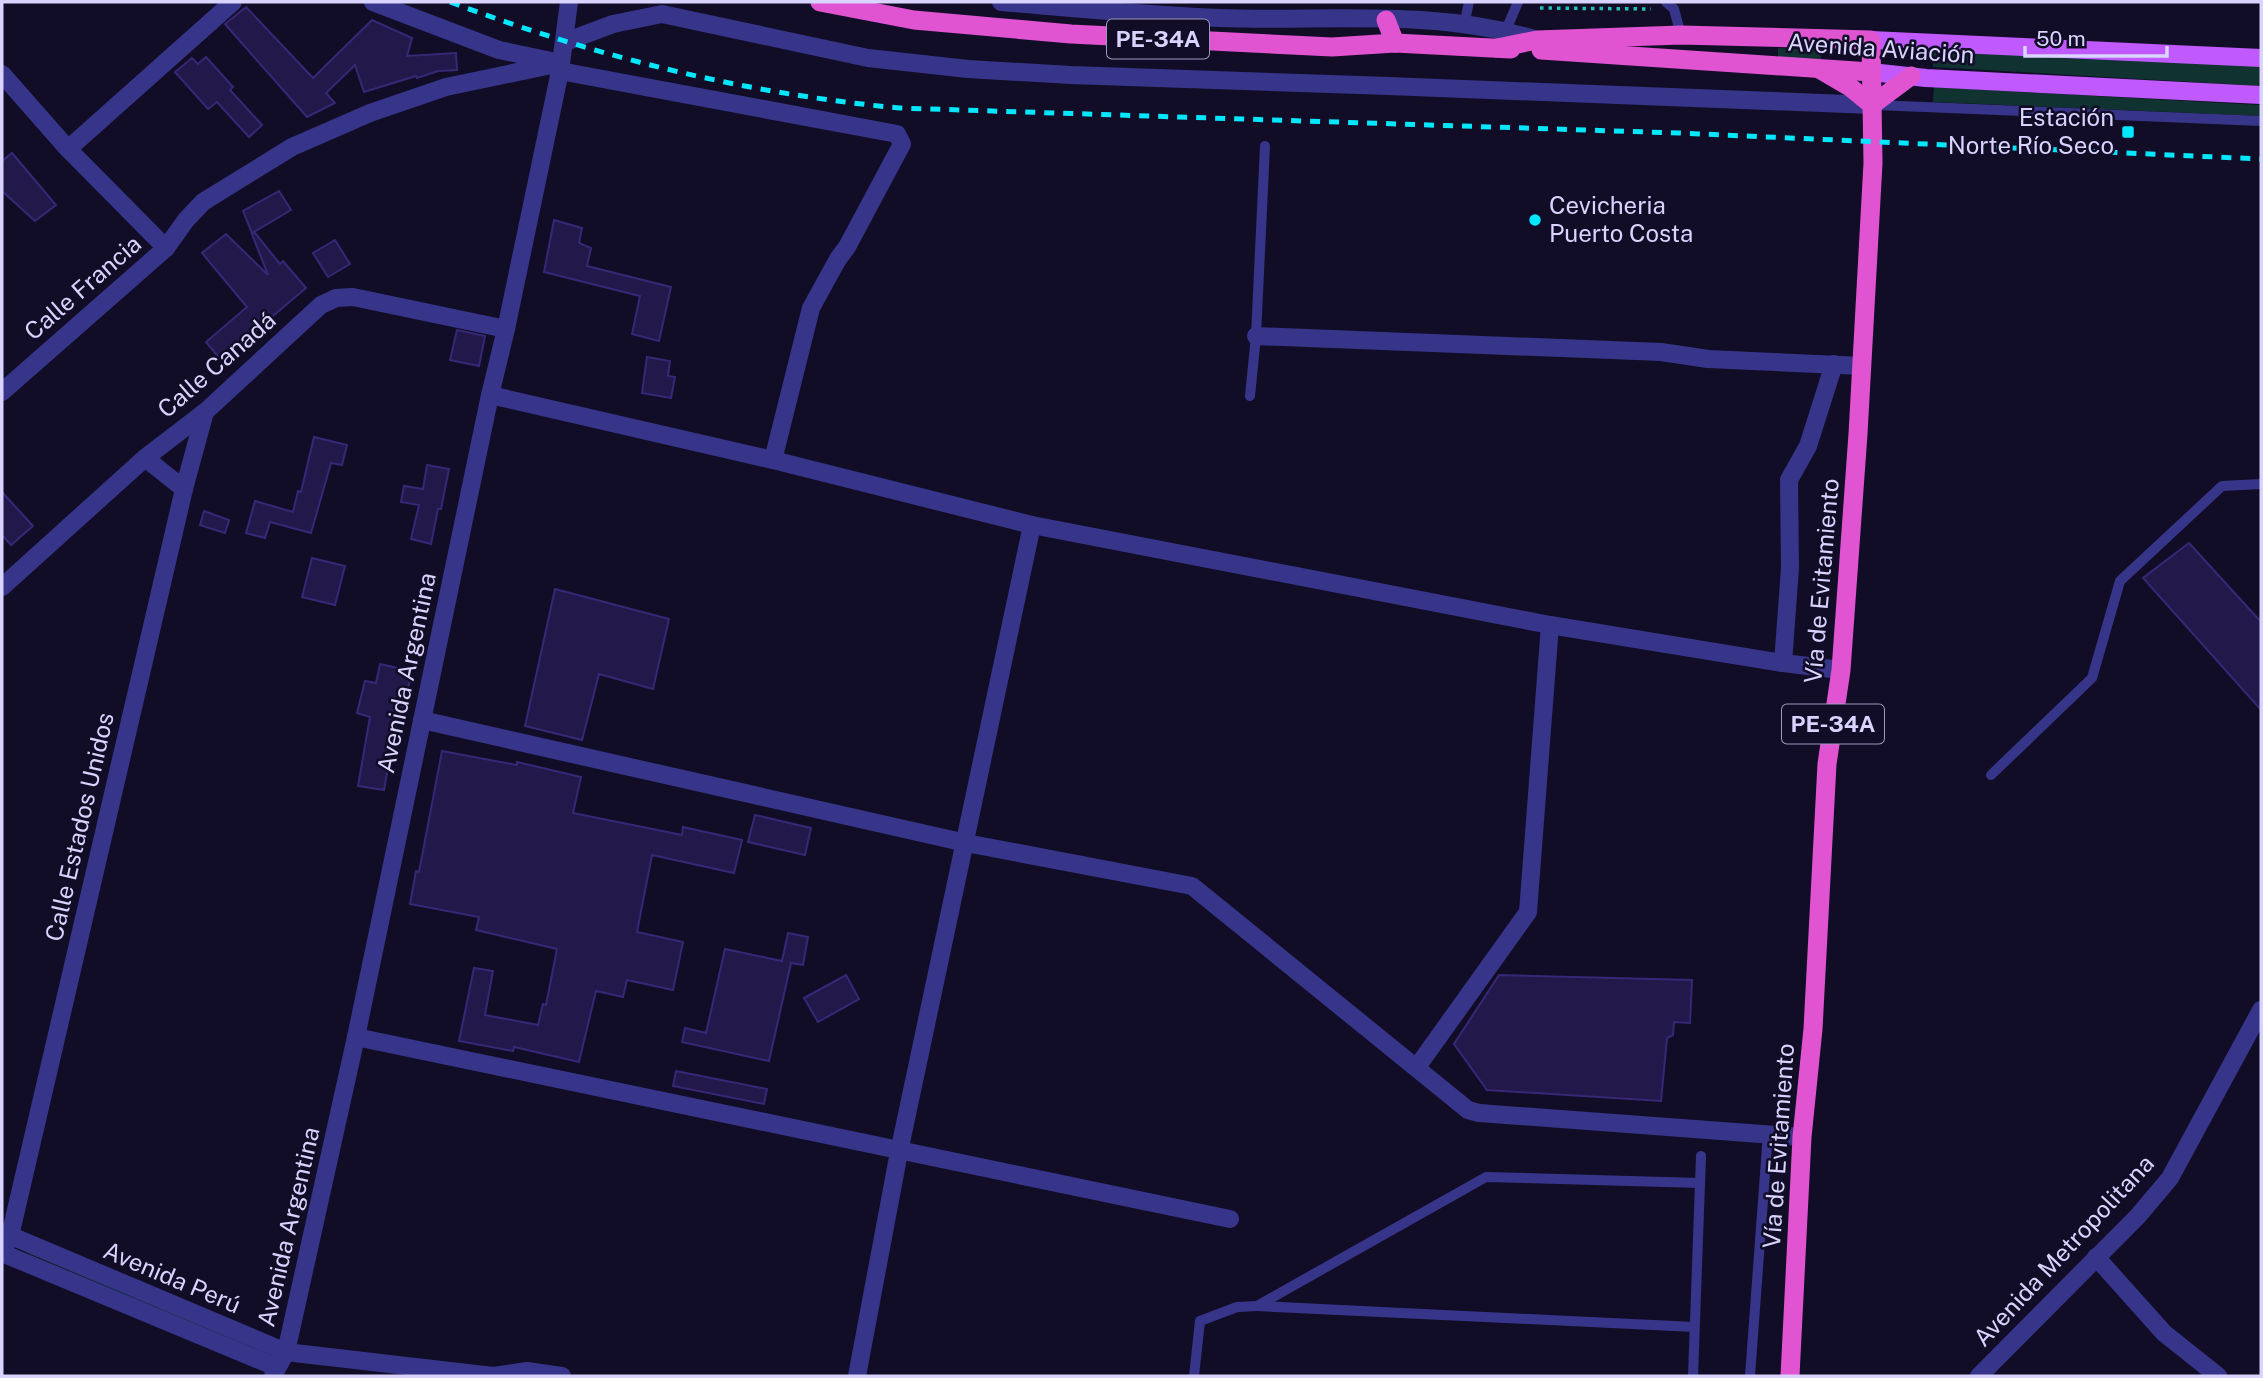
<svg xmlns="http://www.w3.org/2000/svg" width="2263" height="1378" viewBox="0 0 2263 1378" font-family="'Public Sans',sans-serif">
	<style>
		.green { fill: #103230 }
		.building { fill: #22184a; stroke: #372877; stroke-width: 2 }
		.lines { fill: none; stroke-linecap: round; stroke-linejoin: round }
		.path { stroke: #26c1b6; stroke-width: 3.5; stroke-dasharray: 3.5 5; stroke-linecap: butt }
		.service { stroke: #37358a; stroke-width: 10 }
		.minor { stroke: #37358a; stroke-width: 18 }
		.tertiary { stroke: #37358a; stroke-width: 18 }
		.primary { stroke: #c05aff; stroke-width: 18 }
		.trunk { stroke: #e054d2; stroke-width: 19 }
		.rail { stroke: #00e7fe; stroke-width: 5; stroke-dasharray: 10 9; stroke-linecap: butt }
		.poi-dot { fill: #00e7fe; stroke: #120d27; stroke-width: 2.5 }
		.labels { text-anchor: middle; stroke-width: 5; stroke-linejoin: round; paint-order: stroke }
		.shield { fill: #120d27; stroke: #9d98be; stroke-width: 2 }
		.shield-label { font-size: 23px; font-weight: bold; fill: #d8d3ff }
		.street-label { font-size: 24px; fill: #d8d3ff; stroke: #120d27 }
		.poi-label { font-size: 24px; fill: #d8d3ff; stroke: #120d27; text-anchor: end }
	</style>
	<rect width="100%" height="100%" fill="#120d27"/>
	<!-- green -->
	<g class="green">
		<path d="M1778,48L1821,50V60L1778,59Z"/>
		<path d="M1933,48L2261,66V86L1933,67Z"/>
		<path d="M1934,87L2261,105V116L1933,102Z"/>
		<path d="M29,1250L250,1343L249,1347L27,1253Z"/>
	</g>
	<!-- building -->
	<g class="building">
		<path d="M246,7L313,78L372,20L412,38L407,56L456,53L457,70L438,71L417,78L416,76L364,92L355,65L326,93L335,103L307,117L225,24Z"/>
		<path d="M206,57L233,87L230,90L262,125L249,137L217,102L208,109L175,72L192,58L198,64Z"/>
		<path d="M12,153L56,205L35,221L2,191V161Z"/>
		<path d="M279,191L291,210L252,233L243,211Z"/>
		<path d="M554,220L582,228L579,243L591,248L587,266L671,287L659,341L632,334L640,296L544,272Z"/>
		<path d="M255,233L280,264L283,261L306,288L221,360L206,342L247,307L202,253L226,234L268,275L252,234Z"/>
		<path d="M335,240L350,264L328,277L313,253Z"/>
		<path d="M457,330L485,336L479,366L450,360Z"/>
		<path d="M647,357L670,361L668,376L675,377L671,398L642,393Z"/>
		<path d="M314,437L347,445L342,465L331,463L311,533L270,522L265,538L246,533L255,501L293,512L298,491L301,492Z"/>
		<path d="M427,465L449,469L441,509H438L431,544L411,539L419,505L401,502L404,486L423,489Z"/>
		<path d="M2,492L33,526L11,545L2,535Z"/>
		<path d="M204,511L229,520L225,533L200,525Z"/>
		<path d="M2189,543L2261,622V710L2143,578Z"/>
		<path d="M312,558L345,566L335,605L302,597Z"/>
		<path d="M555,589L669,619L653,689L599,674L582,740L525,726Z"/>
		<path d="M380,664L412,671L400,723L396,722L384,790L358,786L370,717L357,713L365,681L376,683Z"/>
		<path d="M442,751L517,765V762L581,777L573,813L682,835L683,827L742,840L734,873L652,855L637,932L683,942L673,990L627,980L623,997L596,991L579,1062L514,1047L513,1051L459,1041L474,968L493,971L485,1015L538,1025L543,1004L546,1005L557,949L476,930L479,917L410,904L416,871L419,872Z"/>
		<path d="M755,815L811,828L805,855L748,842Z"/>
		<path d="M788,933L808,937L803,965L791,963L769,1061L682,1042L685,1028L706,1033L725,949L782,961Z"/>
		<path d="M846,975L859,999L818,1022L804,998Z"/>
		<path d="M1499,975L1692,980L1690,1023L1674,1022L1673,1035L1667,1038L1661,1101L1487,1090L1454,1044Z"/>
		<path d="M676,1071L767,1089L764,1104L673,1086Z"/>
	</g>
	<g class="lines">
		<!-- path -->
		<path class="path" d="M1540,8L1651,9"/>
		<!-- service -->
		<g class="service">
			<path d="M1666,2L1674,9L1681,35"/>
			<path d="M1464,25L1469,2"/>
			<path d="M1506,30L1518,2"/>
			<path d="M1876,105L2261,121"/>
			<path d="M1250,396L1256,336L1265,146"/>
			<path d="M1991,775L2092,678L2120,581L2222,486L2261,484"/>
			<path d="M1257,1306L1694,1327"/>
			<path d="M1194,1376L1200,1321L1237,1307L1257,1306L1486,1177L1700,1183"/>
			<path d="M1693,1376L1701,1156"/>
			<path d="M1750,1376L1768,1133"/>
		</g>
		<!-- minor -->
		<g class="minor">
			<path d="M565,42L613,24L662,14L868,58L968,69L1071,75L1389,86L1872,105"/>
			<path d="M560,71L897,134L902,144L847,247L838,259L811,308L773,460"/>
			<path d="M2,74L68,149L166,248L186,220L203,202L292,147L370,113L446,87L561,63"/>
			<path d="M68,149L233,2"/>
			<path d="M1256,336L1661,352L1708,359L1862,366"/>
			<path d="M2,392L166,248"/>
			<path d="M490,395L773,460L1032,525L1550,625L1783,663L1841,670"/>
			<path d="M205,412L184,489L10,1236L2,1253L276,1367"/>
			<path d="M145,458L184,489"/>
			<path d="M2,587L145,458L205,412L321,305L336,298L353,297L506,329"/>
			<path d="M1783,663L1790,568L1789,480L1808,446L1834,364"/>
			<path d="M422,720L966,843L1192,886L1468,1110L1479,1113L1802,1137"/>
			<path d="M356,1037L1230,1219"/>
			<path d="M1417,1067L1528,912L1550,625"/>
			<path d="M2,1232L286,1352L493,1376L527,1371L562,1376"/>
			<path d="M2096,1257L2164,1333L2218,1376"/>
			<path d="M857,1376L899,1152L1032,525"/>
		</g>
		<!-- tertiary -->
		<g class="tertiary">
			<path d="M373,2L499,50L561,63"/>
			<path d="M1001,2C1073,8 1146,15 1219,18C1324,22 1435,8 1537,40"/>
			<path d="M273,1376L286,1352L356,1037L490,395L506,329L560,71L569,2"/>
			<path d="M1979,1376L2138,1216L2170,1178L2261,1010"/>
		</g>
		<!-- primary -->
		<g class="primary">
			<path d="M1871,40L2261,58"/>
			<path d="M1871,72L1926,78L2261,95"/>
		</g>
		<!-- trunk -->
		<g class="trunk">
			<path d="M820,2L914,20L1071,34L1332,47L1395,43L1511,49"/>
			<path d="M1386,20L1395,43"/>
			<path d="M1497,48L1537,40L1681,35L1871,40L1873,163L1858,434L1841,670L1827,764L1813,1029L1802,1137L1790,1376"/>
			<path d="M1541,50L1871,72"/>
			<path d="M1821,70L1850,87L1872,105L1911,76"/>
		</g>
		<!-- rail -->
		<path class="rail" d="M450,2C598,57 741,93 899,108L1679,133L2261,159"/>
	</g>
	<!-- markers -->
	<g class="poi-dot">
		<rect x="2121" y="125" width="14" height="14" rx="3.5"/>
		<circle cx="1535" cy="220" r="7"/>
	</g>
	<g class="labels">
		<!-- shield labels -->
		<g class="shield">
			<rect x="1107" y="19.5" width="102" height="39" rx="5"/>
			<rect x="1782" y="704.5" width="102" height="39" rx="5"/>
		</g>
		<g class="shield-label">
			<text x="1158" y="47">PE-34A</text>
			<text x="1833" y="732">PE-34A</text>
		</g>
		<!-- street labels -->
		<g class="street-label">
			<text transform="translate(1881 49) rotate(4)" y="8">Avenida Aviación</text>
			<text transform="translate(83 288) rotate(-41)" y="8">Calle Francia</text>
			<text transform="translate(217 365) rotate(-41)" y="8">Calle Canadá</text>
			<text transform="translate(1822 581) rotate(-85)" y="8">Vía de Evitamiento</text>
			<text transform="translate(407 673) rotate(-78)" y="8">Avenida Argentina</text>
			<text transform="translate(80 827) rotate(-77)" y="8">Calle Estados Unidos</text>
			<text transform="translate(1779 1146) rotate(-86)" y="8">Vía de Evitamiento</text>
			<text transform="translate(289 1227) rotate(-77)" y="8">Avenida Argentina</text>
			<text transform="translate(2064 1251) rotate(-47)" y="8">Avenida Metropolitana</text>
			<text transform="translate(172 1278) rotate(23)" y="8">Avenida Perú</text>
		</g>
		<!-- poi labels -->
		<g class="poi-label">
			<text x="2114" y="126">Estación<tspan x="2114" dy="28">Norte Río Seco</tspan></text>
			<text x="1549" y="214" text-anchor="start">Cevicheria<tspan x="1549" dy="28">Puerto Costa</tspan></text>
		</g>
	</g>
	<!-- border -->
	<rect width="2263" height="1378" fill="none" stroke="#d8d3ff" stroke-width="7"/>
	<!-- scale -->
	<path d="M2025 46v10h142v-10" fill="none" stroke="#d8d3ff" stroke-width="3.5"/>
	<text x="2036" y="46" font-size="21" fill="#d8d3ff" stroke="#120d27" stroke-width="5" paint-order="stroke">50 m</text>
</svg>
